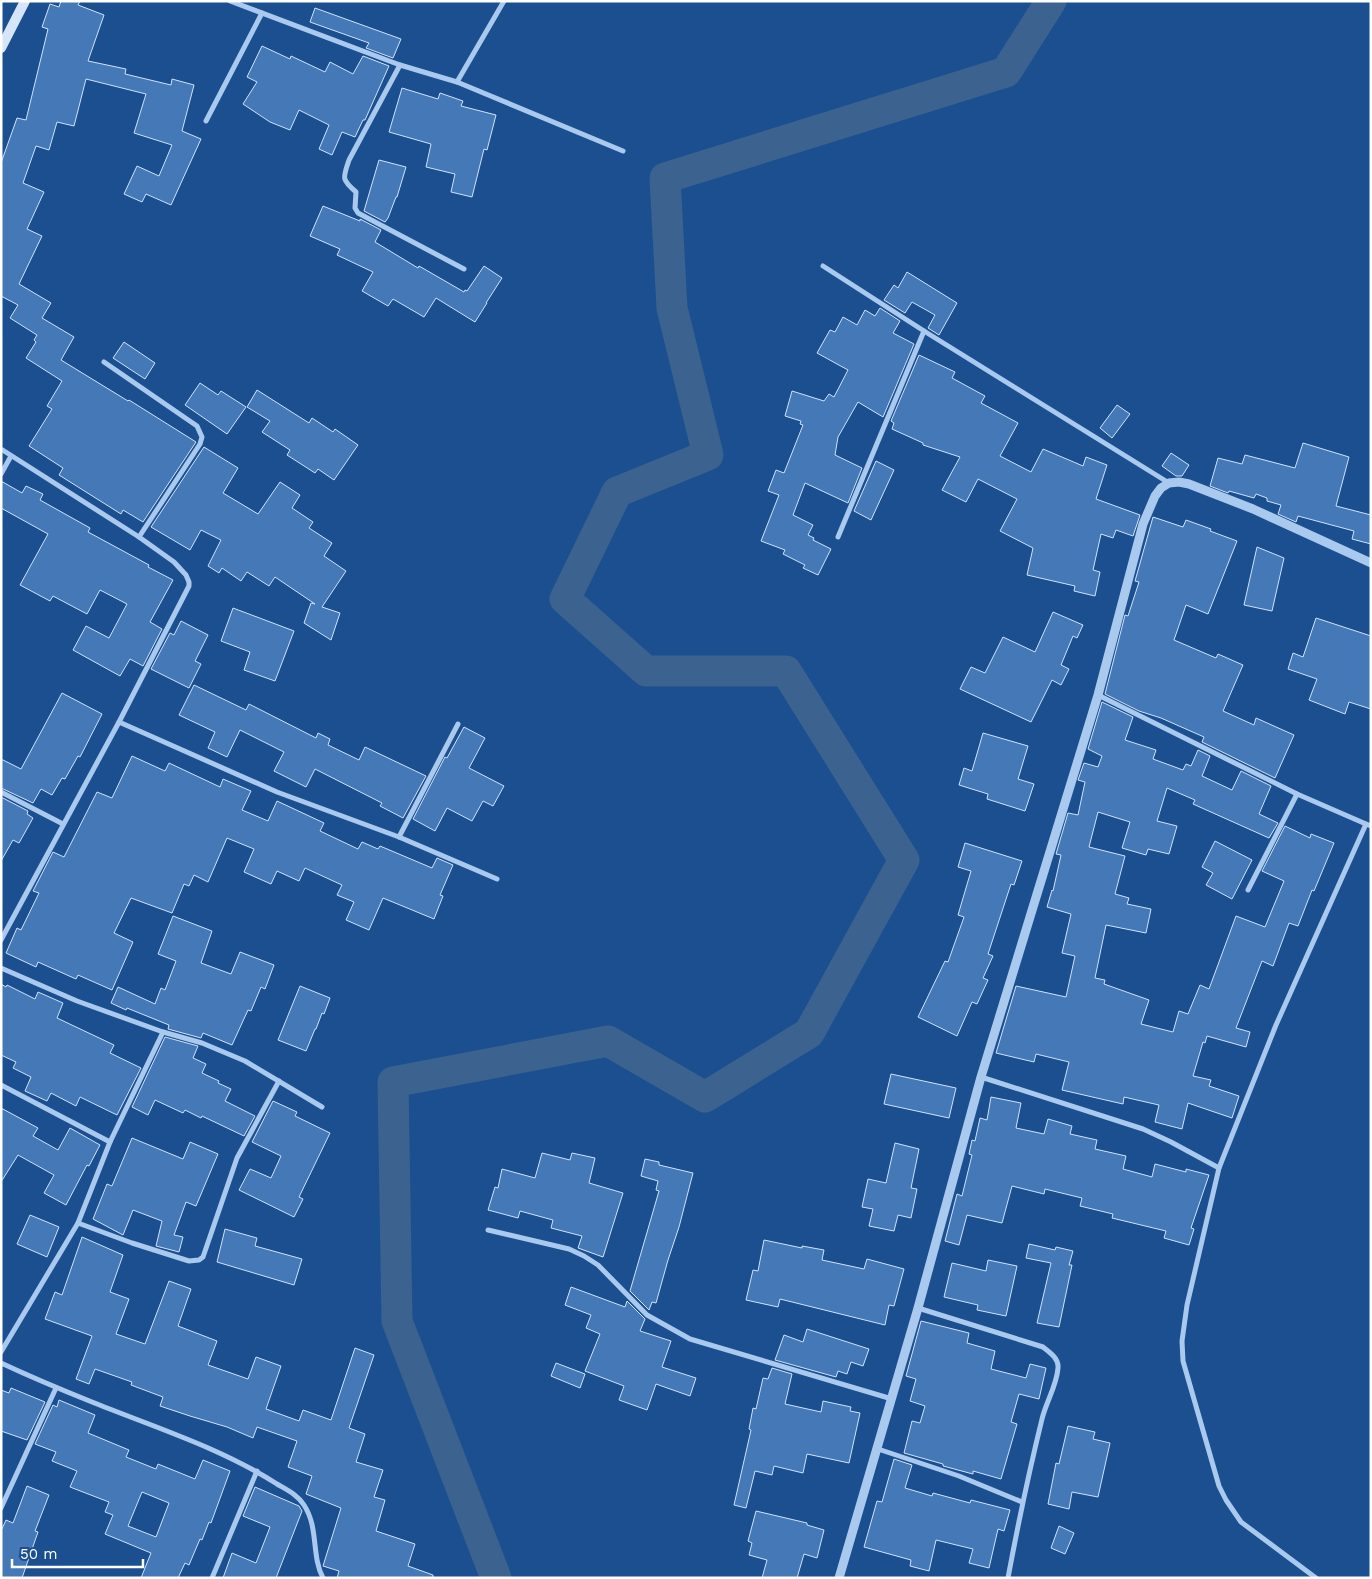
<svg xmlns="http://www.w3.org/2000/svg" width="1372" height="1579" viewBox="0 0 1372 1579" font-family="'Work Sans',sans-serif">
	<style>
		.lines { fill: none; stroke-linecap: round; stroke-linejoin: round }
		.river { stroke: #3c6290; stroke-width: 31 }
		.building { fill: #4478b7; stroke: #cfe3fa; fill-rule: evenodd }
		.minor { stroke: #a9c9ee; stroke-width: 5 }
		.tertiary { stroke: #a9c9ee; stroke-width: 9 }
		.secondary { stroke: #d6e6fa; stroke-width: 10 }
	</style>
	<rect width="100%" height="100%" fill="#1b4f8f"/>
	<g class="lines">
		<!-- river -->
		<path class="river" d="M496,1578L397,1321L393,1082L608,1041L705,1097L809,1033L904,860L786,671H646L565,599L617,492L708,455L672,308L665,178L1006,72L1051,1"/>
	</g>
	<!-- building -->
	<g class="building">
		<path d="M61,1H80L78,5L104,15L88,61L126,69L125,74L171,85L172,79L194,85L182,131L201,139L171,205L146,194L142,202L124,194L137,166L159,176L172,145L134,133L146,94L86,79L74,126L57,122L49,150L36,146L23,183L44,192L27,229L42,236L19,284L51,303L42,318L74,337L61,360L128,401L129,400L196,442L143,522L123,510L121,514L59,475L63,468L29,446L52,409L47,406L62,381L26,358L36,342L34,340L37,335L10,318L18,305L1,296V163L17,118L26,120L48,29L42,27L50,4L59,7Z"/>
		<path d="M315,8L401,39L393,58L366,48L369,43L310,22Z"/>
		<path d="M262,46L290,59L291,56L325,72L330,62L353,74L363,56L389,66L365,120H363L355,137L342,132L332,155L319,149L329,125L299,110L290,130L270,122L243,104L257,82L247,77Z"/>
		<path d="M402,88L438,99L440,93L463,101L461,106L496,115L487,150L484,149L472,197L451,192L455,174L426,167L431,144L389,132Z"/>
		<path d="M379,160L406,167L397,197H396L388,218L385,222L364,211Z"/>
		<path d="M323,206L360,221V219L381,230L375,242L418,268L419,266L464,292L465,290L467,291L484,266L502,278L486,303H487L475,322L436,298L424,317L393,299L388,306L362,291L373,272L337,255L340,249L310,236Z"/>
		<path d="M907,272L957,303L939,335L928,328L935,315L912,302L905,313L884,300L894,285L898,288Z"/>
		<path d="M880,308L900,321L893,333L914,344L883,417L858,402L838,437L835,455L862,468L848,503L805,483L793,515L813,525L808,535L814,538L813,540L831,549L818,575L803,568L805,565L783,554L785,550L761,541L779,495L768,491L776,470L784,473L803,425L800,424L801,421L785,416L792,391L824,401L829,394L834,397L848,370L817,353L830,330L835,332L843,317L857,325L865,310L875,316Z"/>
		<path d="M124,342L155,363L145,379L113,358Z"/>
		<path d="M919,355L955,372L952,378L985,396L981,403L1018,423L1000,456L1031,472L1043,449L1083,466L1086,457L1107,465L1096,499L1140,515L1133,536L1116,530L1113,538L1101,534L1093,570L1100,572L1095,596L1074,591L1075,586L1027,575L1033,548L1000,531L1017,499L978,479L966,502L942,490L960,457L923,445V443L892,429L894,423L891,421Z"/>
		<path d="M200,383L218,395L221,391L246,407L227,434L185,405Z"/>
		<path d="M257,390L309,423L312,418L333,432L335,429L358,445L334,480L318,469L315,473L287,455L290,450L262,432L270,421L247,407Z"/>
		<path d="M1117,405L1130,414L1112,438L1100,428Z"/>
		<path d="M1303,443L1349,457L1336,506L1371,515V544L1352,539L1354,531L1298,516L1296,522L1278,514L1281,505L1267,501V498L1256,494L1254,498L1229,491L1228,493L1210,486L1218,458L1242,464L1245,455L1295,468Z"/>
		<path d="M204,447L238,468L223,493L258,514L280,482L300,495L292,508L313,522L309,528L332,543L324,556L346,571L322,607L340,613L331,640L304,623L311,603L315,604L275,577L269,586L247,572L241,581L222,568L219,573L208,566L221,540L201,530L190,550L151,527Z"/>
		<path d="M1171,453L1189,465L1182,476H1176L1162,466Z"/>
		<path d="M876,461L894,470L871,520L854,511Z"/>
		<path d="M1,481L22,493L26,486L43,494L40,500L90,528L88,532L149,565L148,567L173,580L150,622L162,629L143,666L130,659L120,676L73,650L86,626L109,638L127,604L100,590L87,614L53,596L50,601L20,585L48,534L1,508Z"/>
		<path d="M1153,517L1183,527L1186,520L1211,529L1210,531L1237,541L1208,614L1186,605L1174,640L1216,658L1218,654L1243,665L1223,711L1254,725L1256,718L1294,735L1275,778L1202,742L1204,737L1161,718L1139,711L1105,694L1125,615L1128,616L1139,582L1135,581Z"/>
		<path d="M1257,547L1284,558L1272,611L1244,605Z"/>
		<path d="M233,608L294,631L275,681L244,670L250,652L221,641Z"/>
		<path d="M1053,612L1083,625L1077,638L1073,636L1061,665L1069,669L1061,685L1052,680L1031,722L960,689L971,667L985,673L1003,637L1035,652Z"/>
		<path d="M1316,618L1371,636V709L1349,702L1345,714L1309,700L1317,679L1288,669L1293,653L1303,657Z"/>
		<path d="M181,621L208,635L195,661L201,664L189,688L151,669L170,633L174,635Z"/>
		<path d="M194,685L246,710L249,704L316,738L318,733L330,739L328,745L359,760L365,747L426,776L403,818L380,806L382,803L315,769L306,787L274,771L284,752L240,730L227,757L208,748L215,732L179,715Z"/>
		<path d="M62,693L102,714L80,757L78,756L65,779L62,778L52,795L41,789L33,803L1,788V759L21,769Z"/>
		<path d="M1102,702L1133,717L1125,740L1156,750L1153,759L1183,770L1186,764L1191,766L1198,750L1210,756L1202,776L1232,790L1241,771L1271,786L1259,814L1278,823L1269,838L1193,804L1195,800L1167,788L1157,821L1177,826L1169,854L1148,849L1146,855L1122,848L1130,822L1098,812L1089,847L1125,856L1115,894L1129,898L1127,904L1151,909L1146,933L1106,925L1095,978L1105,980L1104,984L1149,1000L1141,1024L1173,1032L1179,1011L1188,1014L1200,985L1209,989L1236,916L1265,927L1284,881L1262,871L1285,826L1310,838L1311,834L1334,843L1314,891L1312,890L1298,926L1289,923L1273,966L1262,961L1236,1028L1250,1032L1246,1047L1207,1036L1205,1043L1203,1042L1193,1076L1211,1080L1209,1086L1239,1096L1232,1118L1188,1103L1182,1129L1155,1122L1159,1105L1124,1097L1123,1104L1062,1090L1069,1062L1036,1054L1034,1062L996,1053L1016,986L1066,997L1075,956L1062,953L1071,914L1047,907L1052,890L1053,891L1061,855L1056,854L1068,813L1078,815L1085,782L1078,780L1084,763L1098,767L1102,756L1088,749Z"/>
		<path d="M464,727L485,738L469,768L504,786L493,806L483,801L472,821L447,808L435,831L413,819L445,757L447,758Z"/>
		<path d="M983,733L1028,746L1018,779L1034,784L1025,811L987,799L988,794L959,785L964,768L972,771Z"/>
		<path d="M132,756L165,771L169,763L220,787L223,779L251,791L242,810L268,821L277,801L324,823L320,831L358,849L362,842L378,849L380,846L432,868L437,858L453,865L440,895L443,896L434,919L383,898L369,930L346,920L354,902L337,895L342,885L305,868L299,881L277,871L271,884L244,872L254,849L227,838L208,882L194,875L189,886L184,884L172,913L131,898L114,933L133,942L112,990L78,975L76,979L38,962L36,967L6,953L17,928L21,930L39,893L33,891L53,852L64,857L97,792L112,798Z"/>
		<path d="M1,797L28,811L27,814L33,818L19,843L13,840L1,861Z"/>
		<path d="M1215,841L1252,860L1232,899L1206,885L1213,873L1202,867Z"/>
		<path d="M965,843L1022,861L1014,885L1011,884L988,954L993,956L983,978L988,980L977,1004L972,1002L957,1036L918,1017L945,961L948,962L964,917L958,915L971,871L958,867Z"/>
		<path d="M173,916L212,931L201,963L231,974L240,952L274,965L265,989L261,987L251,1011L248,1010L232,1045L203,1033L201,1038L168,1029L169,1025L127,1008L126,1010L111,1003L118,987L155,1004L161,988L165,990L176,961L158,954Z"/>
		<path d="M1,984L6,987L7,985L35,999L38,992L63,1003L57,1018L114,1045L110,1053L141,1068L117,1115L80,1097L76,1106L51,1093L47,1101L25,1091L31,1077L13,1068L16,1062L1,1055Z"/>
		<path d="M300,986L330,998L324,1014L322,1013L316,1029H315L306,1051L278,1040Z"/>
		<path d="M165,1037L198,1046L193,1058L206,1064L202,1073L219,1081L218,1083L231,1089L225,1101L255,1116L244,1136L202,1116L201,1118L185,1110L183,1113L155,1100L148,1115L132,1107Z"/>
		<path d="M891,1074L956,1088L949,1118L884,1104Z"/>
		<path d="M991,1097L1021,1103L1016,1128L1044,1134L1048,1119L1072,1126L1070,1134L1097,1140L1095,1149L1126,1156L1123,1169L1152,1177L1155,1164L1186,1172V1169L1209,1175L1191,1228L1194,1229L1189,1245L1164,1238L1166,1231L1112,1218L1113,1214L1080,1206L1082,1198L1045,1189L1044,1194L1012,1186L1002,1223L967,1215L959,1245L945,1241L957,1194L962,1196L972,1155L969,1154L972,1140L975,1141L980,1118L987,1120Z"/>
		<path d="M273,1101L297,1112L295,1116L330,1133L299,1197L303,1199L294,1217L239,1190L250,1169L271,1178L281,1156L252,1142Z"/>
		<path d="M1,1108L38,1128L33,1136L58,1150L70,1128L100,1145L89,1166L87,1165L66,1205L44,1193L54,1175L18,1155L1,1182Z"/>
		<path d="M132,1138L183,1159L190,1142L218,1154L196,1206L186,1202L174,1235L183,1237L179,1252L156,1246L162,1221L133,1210L123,1235L93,1219L107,1184L112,1186Z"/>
		<path d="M895,1143L919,1149L911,1188L917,1189L911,1218L898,1215L894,1231L869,1226L873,1209L862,1207L868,1179L886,1183Z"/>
		<path d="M542,1153L570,1160L572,1153L595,1158L589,1183L623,1193L603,1257L578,1248L582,1236L551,1228L553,1220L520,1211L518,1218L488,1210L495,1187L498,1188L502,1169L535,1178Z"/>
		<path d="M645,1159L659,1162V1165L693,1173L679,1227L668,1260L656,1303L652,1302L649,1310L630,1291L659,1191L656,1190L658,1181L641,1176Z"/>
		<path d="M30,1215L59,1227L47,1257L17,1244Z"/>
		<path d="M225,1229L257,1238L255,1246L302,1259L294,1285L217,1262Z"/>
		<path d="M82,1237L123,1255L110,1292L129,1299L116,1334L145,1344L169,1281L191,1289L178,1326L217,1341L208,1365L248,1379L256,1357L281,1366L266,1409L299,1421L303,1410L331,1420L355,1348L374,1355L349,1428L365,1434L356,1462L383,1470L374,1497L385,1500L376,1531L415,1544L408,1566L433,1575V1578H337L339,1571L323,1566L341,1508L306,1494L312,1476L288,1467L297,1441L257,1427L253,1438L227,1427L190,1416L160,1406L163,1397L131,1385L132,1382L95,1369L89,1384L76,1379L92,1336L45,1319L55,1292L62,1295Z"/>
		<path d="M764,1240L802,1248V1246L824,1250L822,1260L864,1269L867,1259L904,1269L894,1306L889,1305L885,1325L780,1299L778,1307L746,1300L753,1270L758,1271Z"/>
		<path d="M1029,1244L1055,1250L1056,1247L1073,1251L1069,1265H1072L1059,1327L1037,1323L1051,1263L1026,1258Z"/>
		<path d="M988,1260L1017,1266L1006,1316L977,1310L978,1305L944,1297L952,1263L986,1271Z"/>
		<path d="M571,1287L625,1307L627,1301L645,1319L640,1331L671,1341L662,1367L696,1378L690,1396L656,1384L647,1410L619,1400L624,1386L585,1371L600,1334L586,1328L591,1315L565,1305Z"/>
		<path d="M921,1321L969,1333L967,1343L995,1351L991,1369L1026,1378L1030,1364L1046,1368L1039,1399L1019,1394L1011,1422L1017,1424L1001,1479L973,1471V1474L943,1466V1464L904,1453L912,1421L920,1423L925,1406L910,1401L916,1379L906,1376Z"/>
		<path d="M807,1329L869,1349L863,1366L851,1362L847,1374L838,1371L836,1377L775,1360L784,1335L803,1342Z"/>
		<path d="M556,1363L585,1374L580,1388L551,1376Z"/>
		<path d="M772,1368L792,1374L785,1404L821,1412L823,1401L851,1407L850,1411L860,1413L849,1463L807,1454L803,1473L774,1466L772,1475L755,1471L746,1508L734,1505L751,1430L749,1429L753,1408L756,1409L763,1378L768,1379Z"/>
		<path d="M11,1388L45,1402L27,1440L1,1431V1390L9,1393Z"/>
		<path d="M59,1400L95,1415L88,1433L129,1450L126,1457L156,1469L158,1464L195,1479L203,1460L230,1471L211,1523L209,1522L202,1540L200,1539L189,1565L185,1563L178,1578H141L151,1553L105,1534L113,1515L105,1512L109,1502L70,1487L77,1471L52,1461L56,1452L35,1444L53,1405L57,1407ZM142,1492L169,1503L156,1537L128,1526Z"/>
		<path d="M1068,1426L1095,1432L1093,1439L1110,1443L1098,1497L1072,1492L1069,1509L1048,1504L1056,1463L1059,1464Z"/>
		<path d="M894,1459L912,1465L905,1488L932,1496L933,1493L970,1503L971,1500L1010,1510L1004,1531L998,1529L989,1568L969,1563L973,1549L936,1540L929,1571L910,1566L911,1560L864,1547L877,1501L882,1502Z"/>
		<path d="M27,1486L49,1495L35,1531L38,1532L22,1578H1V1531L6,1520L13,1523Z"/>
		<path d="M255,1487L299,1506L302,1511L276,1578H223L232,1553L256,1563L270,1527L243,1516Z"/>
		<path d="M756,1511L807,1523V1525L824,1530L817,1558L804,1554L797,1578H762L767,1560L749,1555L752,1543L748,1541Z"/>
		<path d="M1059,1526L1074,1533L1065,1554L1051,1548Z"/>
	</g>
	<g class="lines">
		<!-- minor -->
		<g class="minor">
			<path d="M230,1L400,65L457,82L504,1"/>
			<path d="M400,65L349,160C343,178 341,179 356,192L355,208L358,213L464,269"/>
			<path d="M457,82L623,151"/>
			<path d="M206,121L262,13"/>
			<path d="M823,266L924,331L1169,483"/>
			<path d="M104,362L197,426L202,437L200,444L139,537"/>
			<path d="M1,449L139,537L174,562L186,575L189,582V586L119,722L1,940"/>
			<path d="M1,474L11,456"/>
			<path d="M838,537L924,331"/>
			<path d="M1098,695L1297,794L1366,824"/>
			<path d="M119,722L277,792L399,837L497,879"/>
			<path d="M1,792L63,824"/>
			<path d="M399,837L458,724"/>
			<path d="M1248,890L1297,794"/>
			<path d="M1,968L77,1001L163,1032L202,1043L245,1061L322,1107"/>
			<path d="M981,1077L1143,1129L1171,1142L1219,1168L1276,1025L1366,824L1371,826"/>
			<path d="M1,1085L110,1142"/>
			<path d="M1219,1168L1187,1305L1182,1341L1183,1361L1219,1486L1226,1500L1241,1522L1316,1578"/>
			<path d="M78,1223L132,1243L189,1261L199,1260L203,1257L237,1158L279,1081"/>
			<path d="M488,1230L569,1249L584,1256L598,1265L647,1315L690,1339L892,1399"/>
			<path d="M918,1308L1043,1347C1049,1352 1059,1358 1058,1368C1057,1385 1046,1402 1042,1419C1029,1472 1018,1524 1008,1578"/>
			<path d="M1,1352L78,1223L110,1142L163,1032"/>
			<path d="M1,1363C31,1377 62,1390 92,1402C154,1427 221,1448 277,1484C287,1490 298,1495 304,1505C319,1528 311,1555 323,1578"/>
			<path d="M878,1449L959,1476L1022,1502"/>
			<path d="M1,1508L56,1388"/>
			<path d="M212,1578L257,1471"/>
		</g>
		<!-- tertiary -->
		<path class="tertiary" d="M839,1578L918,1308L981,1077L1098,695L1143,524L1155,496L1161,488L1169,483L1179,482L1189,484L1253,509L1371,563"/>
		<!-- secondary -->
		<path class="secondary" d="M1,48L25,1"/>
	</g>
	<!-- border -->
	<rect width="1372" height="1579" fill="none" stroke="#ffffff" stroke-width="5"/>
	<!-- scale -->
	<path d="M12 1559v8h131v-8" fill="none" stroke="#ffffff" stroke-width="2.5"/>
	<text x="20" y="1559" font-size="15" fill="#ffffff" stroke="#1b4f8f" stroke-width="4" paint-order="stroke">50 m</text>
</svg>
